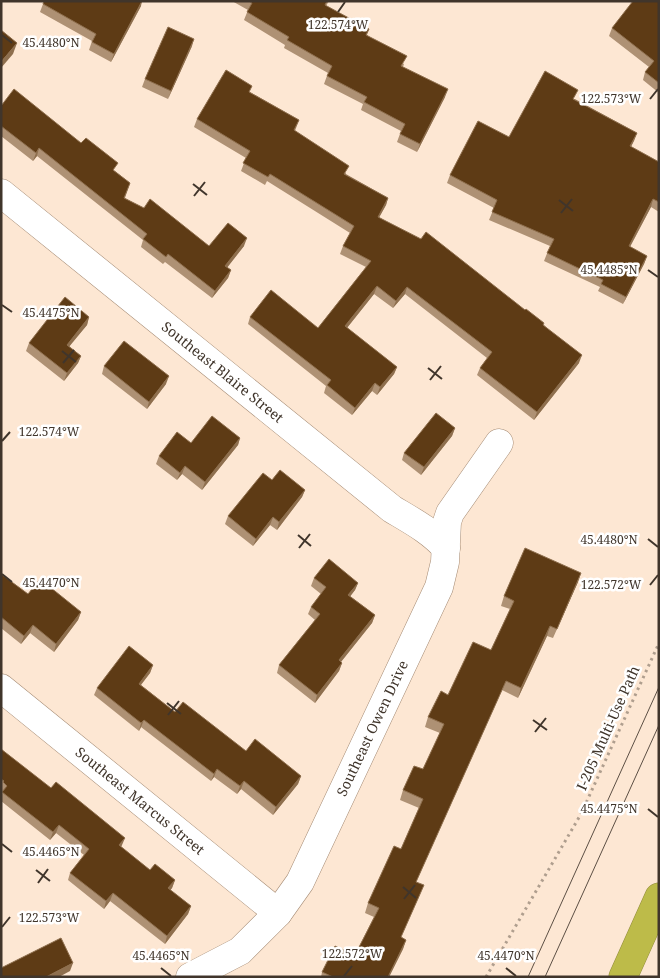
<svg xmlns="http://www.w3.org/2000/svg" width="660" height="978" viewBox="0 0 660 978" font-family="'Noto Serif',serif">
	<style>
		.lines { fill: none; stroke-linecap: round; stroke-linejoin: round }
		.minor-casing { stroke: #a58b74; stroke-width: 29 }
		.highway-casing { stroke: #918c3e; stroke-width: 29 }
		.path { stroke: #af9e8e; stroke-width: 3; stroke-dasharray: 2.5 4; stroke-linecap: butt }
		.minor { stroke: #fff; stroke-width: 28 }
		.highway { stroke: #bdbb49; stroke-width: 28 }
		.tram { stroke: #5c4f44; stroke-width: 1 }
		.wall { fill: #ae9174 }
		.shaded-wall { fill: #8e6f4e }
		.building { fill: #5e3b15; stroke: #8e6f4e }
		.ticks { fill: none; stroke: #40352b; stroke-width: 2 }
		.labels { text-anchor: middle; stroke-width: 5; stroke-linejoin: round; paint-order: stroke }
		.street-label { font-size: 14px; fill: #40352b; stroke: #fff }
		.ticks-label { font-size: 12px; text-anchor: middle; fill: #40352b; stroke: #fff; stroke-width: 5; stroke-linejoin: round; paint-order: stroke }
	</style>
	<rect width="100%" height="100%" fill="#fde7d3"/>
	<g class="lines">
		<!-- minor casing -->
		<g class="minor-casing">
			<g id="minor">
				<path id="s1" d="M1,193L392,509C412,521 431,531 446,548"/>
				<path id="s2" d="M1,688L278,913"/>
				<path id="s3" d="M190,977L240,951L278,913L300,882L439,587L445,562L447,522L450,513L499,443"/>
			</g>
		</g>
		<!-- highway casing -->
		<g class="highway-casing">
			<path id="highway" d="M623,977L659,897"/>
		</g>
		<!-- path -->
		<path class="path" d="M486,977L581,814L659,643"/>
		<!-- minor -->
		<use href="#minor" class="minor"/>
		<!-- highway -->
		<use href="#highway" class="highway"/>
		<!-- tram -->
		<g class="tram">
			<path d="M528,977L659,687"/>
			<path d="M545,977L659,725"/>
		</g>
	</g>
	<!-- wall -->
	<g class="wall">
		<path d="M232,1H329L326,6L369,29L367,35L404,64L403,67L445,97L417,152L397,142L401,131L361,110L363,104L324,84L328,73L284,48L285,45L244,20L248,10Z"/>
		<path d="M659,1V93L643,80L645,72L649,67L609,36L612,28Z"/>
		<path d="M43,4L141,6L111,62L89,50L92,41L40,12Z"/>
		<path d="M192,46L168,99L142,87L145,79Z"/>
		<path d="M250,92L299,120L295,131L346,173V174L388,198L386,205L379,217L544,325L579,363L534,420L477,375L480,368L487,358L405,294L393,308L374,294L347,328L397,367L394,374L377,395L372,391L352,415L324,393L326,386L248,324L250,317L318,328L366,267L340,254L343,246L350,233L267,181L265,185L241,171L246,158L194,127L197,119Z"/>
		<path d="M575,99L637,133L631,147L659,162V212L651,207L630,247L647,256L644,264L623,304L598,291L600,287L544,261L550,246L489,220L494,208L447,183L450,175L509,137Z"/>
		<path d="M1,106L115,171L130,183L125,198L209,246H244L227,267L231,270L228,278L212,298L165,262L163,264L141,247L143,240L37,156L33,161L1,136Z"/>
		<path d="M89,317L87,325L69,346L81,356L78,363L64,381L26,351L29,343Z"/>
		<path d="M104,366L166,384L147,409L102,374Z"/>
		<path d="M455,428L452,436L421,475L402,460L404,453Z"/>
		<path d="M240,438L238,445L202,490L182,474L177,480L156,464L159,456L191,443Z"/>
		<path d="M272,480L305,490L302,497L277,530L270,525L253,546L225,524L228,516Z"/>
		<path d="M1,574L28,594L81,612L78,620L54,652L30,633L21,644L1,628Z"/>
		<path d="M314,578L358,583L355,590L350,596L375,615L372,623L341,662L342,663L339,671L315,703L277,673L279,665L315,620L308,614L311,607L321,594L311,586Z"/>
		<path d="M578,582L553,638L547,636L518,698L502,690L416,882L420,894L401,937L406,940L403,949L389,977H321L322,972L355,955L374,917L365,913L368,903L401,849L419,808L400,800L403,790L423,769L440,733L425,727L428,717L448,695L491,650L510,609L501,606L504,596Z"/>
		<path d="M153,665L150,673L141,685L175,712L246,751L301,776L298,784L273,815L241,789L237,794L214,777L211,781L141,727L139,731L94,695L97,688Z"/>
		<path d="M1,749L122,845L121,847L150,870L175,880L172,888L170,890L191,906L188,914L165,944L110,901L104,909L68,880L70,873L84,855L56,833L50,840L1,801V795L3,792L1,791Z"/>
	</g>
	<!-- shaded-wall -->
	<g class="shaded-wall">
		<path d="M142,1L141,6L111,62L114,54Z"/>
		<path d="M194,39L192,46L168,99L171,91Z"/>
		<path d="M17,43L13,54L1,68V62Z"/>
		<path d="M448,89L445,97L417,152L420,144Z"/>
		<path d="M637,133L634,141L627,154L630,146Z"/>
		<path d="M39,148L37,156L33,161L36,153Z"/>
		<path d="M388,198L386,205L375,225L378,217Z"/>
		<path d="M653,199L651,207L626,254L629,246Z"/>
		<path d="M247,238L244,246L223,273L225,266Z"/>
		<path d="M647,256L644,264L623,304L626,297Z"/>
		<path d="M231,270L228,278L212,298L215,291Z"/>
		<path d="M377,286L374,294L342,334L345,326Z"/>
		<path d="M407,287L405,294L393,308L396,301Z"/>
		<path d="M89,317L87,325L64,353L67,345Z"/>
		<path d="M582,355L579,363L534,420L537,412Z"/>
		<path d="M81,356L78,363L64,381L67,373Z"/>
		<path d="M397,367L394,374L377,395L380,387Z"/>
		<path d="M169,376L166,384L147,409L149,402Z"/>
		<path d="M375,383L372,391L352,415L355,408Z"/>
		<path d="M455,428L452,436L421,475L424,467Z"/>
		<path d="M240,438L238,445L202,490L205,482Z"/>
		<path d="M185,466L182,474L177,480L180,473Z"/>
		<path d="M305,490L302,497L277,530L279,522Z"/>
		<path d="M273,517L270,525L253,546L256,539Z"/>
		<path d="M581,573L578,582L553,638L557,629Z"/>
		<path d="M358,583L355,590L346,602L348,595Z"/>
		<path d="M81,612L78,620L54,652L56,644Z"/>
		<path d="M375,615L372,623L336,668L339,660Z"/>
		<path d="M33,625L30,633L21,644L24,636Z"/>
		<path d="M550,626L547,636L518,698L521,688Z"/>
		<path d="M342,663L339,671L315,703L317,695Z"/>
		<path d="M153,665L150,673L136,691L139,684Z"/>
		<path d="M144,720L141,727L139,731L141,723Z"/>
		<path d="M217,769L214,777L211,781L214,774Z"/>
		<path d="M301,776L298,784L273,815L276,807Z"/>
		<path d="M244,781L241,789L237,794L240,786Z"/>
		<path d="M59,825L56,833L50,840L53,832Z"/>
		<path d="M125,838L122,845L116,853L119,845Z"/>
		<path d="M175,880L172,888L166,896L168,888Z"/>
		<path d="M113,893L110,901L104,909L106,901Z"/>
		<path d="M191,906L188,914L165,944L167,936Z"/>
		<path d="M406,940L403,949L389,977H388Z"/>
		<path d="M73,963L70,971L59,977H46Z"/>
	</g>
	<!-- building -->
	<g class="building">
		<path d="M44,1H142L114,54L92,42L96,34L43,4Z"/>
		<path d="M249,1H327L325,5L369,29L366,35L407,56L401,66L448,89L420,144L400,134L405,124L364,102L367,97L327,76L332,66L287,40L289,37L247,12L252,3Z"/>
		<path d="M633,1H659V83L645,72L654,61L612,28Z"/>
		<path d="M168,27L194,39L171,91L145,79Z"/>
		<path d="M1,30L17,43L1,62Z"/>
		<path d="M226,70L252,86L249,92L299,120L294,130L349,166L344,174L388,198L378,217L421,239L426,232L525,310L526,309L544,323L543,325L582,355L537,412L480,368L492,352L407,287L396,301L377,286L345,326L397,367L380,387L375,383L355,408L327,385L331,380L250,317L271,290L318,328L371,261L343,246L354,226L270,174L268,177L243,163L250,151L197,119Z"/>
		<path d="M545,71L578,90L573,99L637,133L630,146L659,162V202L653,199L629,246L647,256L626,297L601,284L603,280L547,253L554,239L492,212L497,200L450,175L478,121L509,137Z"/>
		<path d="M14,89L81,143L86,138L118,163L113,170L130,183L124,198L144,208L150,199L209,246L228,223L247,238L225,266L231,270L215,291L168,254L166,257L143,239L147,234L39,148L36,153L1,126V106Z"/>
		<path d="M65,297L89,317L67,345L81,356L67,373L29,343Z"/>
		<path d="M124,341L169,376L149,402L104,366Z"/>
		<path d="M436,413L455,428L424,467L404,453Z"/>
		<path d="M212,416L240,438L205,482L185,466L180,473L159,456L177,432L191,443Z"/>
		<path d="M280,470L305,490L279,522L273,517L256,539L228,516L263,473L272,480Z"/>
		<path d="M525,548L581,573L557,629L550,626L521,688L506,681L416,882L424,885L401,937L406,940L388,977H333L322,972L335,946L355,955L379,908L368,903L394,846L401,849L423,799L403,790L414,766L423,769L444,724L428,717L441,691L448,695L473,642L491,650L514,601L504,596Z"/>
		<path d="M329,559L358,583L348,595L375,615L339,660L342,663L317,695L279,665L320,614L311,607L326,587L314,578Z"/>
		<path d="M1,574L28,594L40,579L81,612L56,644L33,625L24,636L1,617Z"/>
		<path d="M129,646L153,665L139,684L175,712L183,702L246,751L255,739L301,776L276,807L244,781L240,786L217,769L214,774L144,720L141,723L97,688Z"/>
		<path d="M1,749L51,788L56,782L125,838L119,845L150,870L155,864L175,880L168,888L191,906L167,936L113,893L106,901L70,873L89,849L59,825L53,832L2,792L7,786L3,782L4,781L1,779Z"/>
		<path d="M61,938L73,963L46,977H1V968Z"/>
	</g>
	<!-- ticks -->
	<path class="ticks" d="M338,12L345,2M2,35L12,43M650,99L658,89M193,184L207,195M194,196L205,182M559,200L573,211M561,213L572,199M648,270L658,277M2,305L12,312M62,351L76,362M63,363L74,350M428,368L442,379M430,380L441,366M2,441L10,432M298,535L311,546M648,539L658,547M299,548L310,534M2,574L12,582M650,585L658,575M167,703L181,714M168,715L179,701M533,720L547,730M535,732L546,718M648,809L658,817M2,844L12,852M36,870L50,881M38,883L48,869M403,887L416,898M404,899L415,885M2,927L10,917M161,968L171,976M506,968L516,976M344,976L352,966"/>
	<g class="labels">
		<!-- street labels -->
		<g class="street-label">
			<text dy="5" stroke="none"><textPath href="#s1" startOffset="285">Southeast Blaire Street</textPath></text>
			<text transform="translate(608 728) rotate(-66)" y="5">I-205 Multi-Use Path</text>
			<text dy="5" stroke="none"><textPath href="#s3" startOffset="318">Southeast Owen Drive</textPath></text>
			<text dy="5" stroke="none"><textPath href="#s2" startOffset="179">Southeast Marcus Street</textPath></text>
		</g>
	</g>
	<g class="ticks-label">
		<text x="338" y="29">122.574°W</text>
		<text x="51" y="47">45.4480°N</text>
		<text x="611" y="103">122.573°W</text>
		<text x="609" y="274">45.4485°N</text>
		<text x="51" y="317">45.4475°N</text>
		<text x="49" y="436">122.574°W</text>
		<text x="609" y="544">45.4480°N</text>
		<text x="51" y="587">45.4470°N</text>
		<text x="611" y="589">122.572°W</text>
		<text x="609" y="813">45.4475°N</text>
		<text x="51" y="856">45.4465°N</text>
		<text x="49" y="922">122.573°W</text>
		<text x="352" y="958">122.572°W</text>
		<text x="161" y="960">45.4465°N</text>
		<text x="506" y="960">45.4470°N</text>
	</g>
	<!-- border -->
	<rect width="660" height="978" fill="none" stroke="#40352b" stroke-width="5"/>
</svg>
